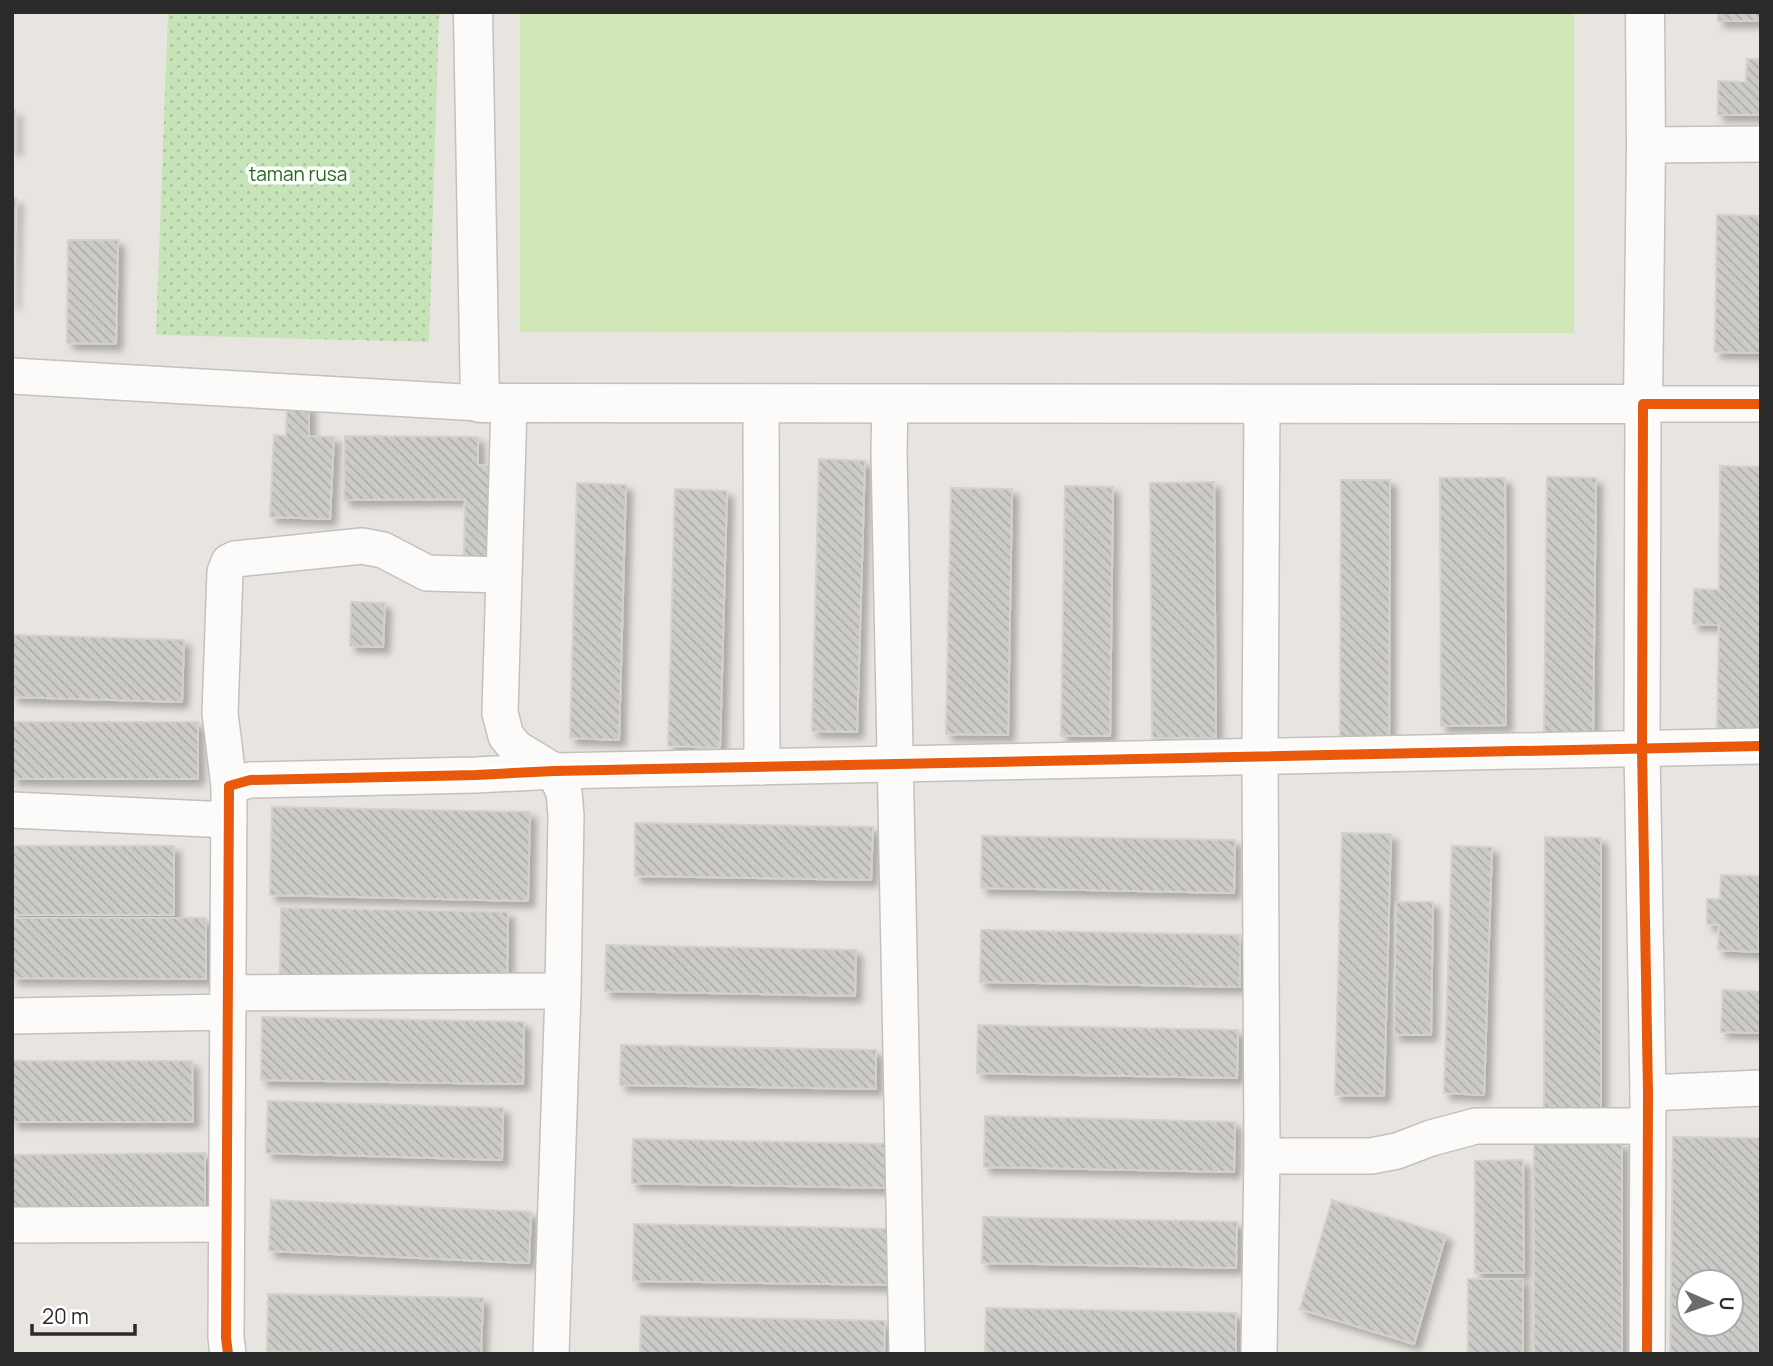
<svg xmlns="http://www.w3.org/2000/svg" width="1773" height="1366" viewBox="0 0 1773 1366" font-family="Manrope,sans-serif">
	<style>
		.park { fill: url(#park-dots) }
		.pitch { fill: #d1e8b6 }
		.building { fill: url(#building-back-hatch); stroke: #d3d1cc; stroke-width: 2; fill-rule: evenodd; filter: url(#shadow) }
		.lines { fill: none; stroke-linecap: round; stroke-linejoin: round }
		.minor-casing { stroke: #c2c1c1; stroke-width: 38 }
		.secondary-casing { stroke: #c2c1c1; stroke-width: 41 }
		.minor { stroke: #fcfbfa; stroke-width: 35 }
		.secondary { stroke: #fcfbfa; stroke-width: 38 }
		.cycleway-casing { stroke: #fff; stroke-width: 15 }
		.cycleway { stroke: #e8590c; stroke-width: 10 }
		.labels { text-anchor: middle; stroke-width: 7; stroke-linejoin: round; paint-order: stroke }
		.park-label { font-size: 19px; fill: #24671a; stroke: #fff }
	</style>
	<defs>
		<pattern id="park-dots" width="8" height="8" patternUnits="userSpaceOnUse" patternTransform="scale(1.75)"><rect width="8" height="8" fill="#c7e4b9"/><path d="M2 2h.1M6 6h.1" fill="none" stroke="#abc49f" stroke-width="1.8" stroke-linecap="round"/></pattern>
		<pattern id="building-back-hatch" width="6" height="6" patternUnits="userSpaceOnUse" patternTransform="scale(1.75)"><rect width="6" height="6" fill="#cdcbc7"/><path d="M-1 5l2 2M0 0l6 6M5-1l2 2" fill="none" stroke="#b0aeab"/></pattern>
		<filter id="shadow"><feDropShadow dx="6" dy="6" stdDeviation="3.5" flood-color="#0004"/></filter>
	</defs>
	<rect width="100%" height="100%" fill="#e8e5e0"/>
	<!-- park -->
	<path class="park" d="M168,12H439L429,342L156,335Z"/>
	<!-- pitch -->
	<path class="pitch" d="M520,12H1574V333L520,332Z"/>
	<!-- building -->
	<g class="building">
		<rect x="1718" y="12" width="43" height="9"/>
		<path d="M1747,59H1761V115H1718V81L1746,82Z"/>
		<rect x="12" y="110" width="3" height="39"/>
		<path d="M12,198H16L13,303H12Z"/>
		<path d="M1717,215L1761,216L1760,353L1715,352Z"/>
		<path d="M68,240H118L116,344L67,343Z"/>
		<path d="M287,404H309V436L334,437L330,519L270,517L274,435L286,436Z"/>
		<path d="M345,436L478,437V465L497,466L495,560L464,559L465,499L344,500Z"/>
		<path d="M819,459L865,461L857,732L812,731Z"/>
		<path d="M1720,466L1761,467V737H1717L1719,625L1693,624L1694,589L1719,590Z"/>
		<path d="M1547,477L1596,478L1593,735L1544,734Z"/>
		<path d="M1440,478H1505L1506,725L1441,726Z"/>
		<path d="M1341,480H1390L1389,743H1340Z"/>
		<path d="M1214,482L1216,738H1152L1150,483Z"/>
		<path d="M577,483L626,485L619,740L570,738Z"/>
		<path d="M1065,486L1113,487L1110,736H1061Z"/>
		<path d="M951,488L1012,489L1008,735L946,734Z"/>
		<path d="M675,489L727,491L720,748L668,746Z"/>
		<path d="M351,602L385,603L383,647L350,646Z"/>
		<path d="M12,635L184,640L182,702L12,697Z"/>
		<rect x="12" y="722" width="186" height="57"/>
		<path d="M272,807L530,812L528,901L270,895Z"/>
		<path d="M635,823L873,827L871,880L635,876Z"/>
		<path d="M1342,833L1391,834L1384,1096L1335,1095Z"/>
		<path d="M982,836L1235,840L1234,893L981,888Z"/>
		<path d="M1545,837L1601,838V1121L1544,1115Z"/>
		<rect x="12" y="846" width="162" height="69"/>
		<path d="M1452,846L1492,847L1484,1095L1444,1093Z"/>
		<path d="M1721,875L1761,876L1758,952L1718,950L1719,925L1707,924V899H1720Z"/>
		<path d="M1396,902H1433L1431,1035H1394Z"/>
		<path d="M281,908L508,912L507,981L280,977Z"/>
		<path d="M12,918H206V979L12,978Z"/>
		<path d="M981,930L1240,935V987L980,982Z"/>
		<path d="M606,945L856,950L855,996L605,991Z"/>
		<path d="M1723,990L1761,992V1033L1721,1032Z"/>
		<path d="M262,1017L524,1022L523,1084L261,1080Z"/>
		<path d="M978,1025L1238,1030L1237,1078L977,1073Z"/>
		<path d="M621,1045L876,1050V1089L620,1085Z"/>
		<path d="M12,1061H192L193,1122H12Z"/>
		<path d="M268,1101L503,1108L502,1160L266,1153Z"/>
		<path d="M985,1116L1235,1122L1234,1172L984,1167Z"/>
		<path d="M1673,1137L1761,1138L1759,1354H1670ZM1689,1282H1731V1324H1689Z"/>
		<path d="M633,1139L893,1144L892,1188L632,1183Z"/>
		<path d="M1534,1142L1622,1143V1354H1534Z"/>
		<path d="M205,1153V1208L12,1209V1155Z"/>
		<path d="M1523,1160L1524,1273H1475V1161Z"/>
		<path d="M271,1200L531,1212L529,1263L269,1251Z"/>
		<path d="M1332,1200L1446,1235L1414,1344L1300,1309Z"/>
		<path d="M983,1217L1237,1222L1236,1268L982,1263Z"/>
		<path d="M634,1224L898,1229L896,1285L633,1281Z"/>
		<rect x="1468" y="1279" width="55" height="75"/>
		<path d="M268,1294L483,1298L481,1354L267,1351Z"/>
		<path d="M986,1308L1236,1313V1354L985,1353Z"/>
		<path d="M641,1316L885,1321L884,1354H640Z"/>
	</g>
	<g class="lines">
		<!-- minor casing -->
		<g class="minor-casing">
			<g id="minor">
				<path d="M1646,145L1761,144"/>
				<path d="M12,376L480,403"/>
				<path d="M761,403L762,767"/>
				<path d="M509,404L500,713L506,736L516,748L554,771L564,792L566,815L563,991L551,1354"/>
				<path d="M890,404L889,451L907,1354"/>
				<path d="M229,786L220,713L225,572L229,562L235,559L362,546L383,550L427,573L503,575"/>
				<path d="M12,810L229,820"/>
				<path d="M228,993L563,991"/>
				<path d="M12,1016L228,1012"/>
				<path d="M1648,1093L1761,1088"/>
				<path d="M1262,1156H1371L1397,1151L1431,1138L1476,1126H1646"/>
				<path d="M12,1225L226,1224"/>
				<path d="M228,1354L226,1338L229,786L250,780L476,775L554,771L1761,746"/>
				<path d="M1259,1354L1262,1156L1260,757L1262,403"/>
				<path d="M1647,1354L1648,1093L1642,749L1643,404H1761"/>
			</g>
		</g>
		<!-- secondary casing -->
		<g class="secondary-casing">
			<path id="secondary" d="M473,12L480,403L1643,404L1646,145L1645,12"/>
		</g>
		<!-- minor -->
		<use href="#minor" class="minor"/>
		<!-- secondary -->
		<use href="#secondary" class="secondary"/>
		<!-- cycleway casing -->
		<g class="cycleway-casing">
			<g id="cycleway">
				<path d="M228,1354L226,1338L229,786L250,780L476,775L554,771L1761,746"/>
				<path d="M1647,1354L1648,1093L1642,749L1643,404H1761"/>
			</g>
		</g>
		<!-- cycleway -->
		<use href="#cycleway" class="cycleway"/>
	</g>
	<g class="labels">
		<!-- park labels -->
		<g class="park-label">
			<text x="298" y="181">taman rusa</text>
		</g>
	</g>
	<!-- border -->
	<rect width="1773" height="1366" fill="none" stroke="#2a2a2a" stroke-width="28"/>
	<!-- north arrow -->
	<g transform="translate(1710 1303) rotate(92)"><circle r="33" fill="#ffffff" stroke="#aaaaaa" stroke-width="2"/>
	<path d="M0-5L12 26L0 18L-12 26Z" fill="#6c6b6a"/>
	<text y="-10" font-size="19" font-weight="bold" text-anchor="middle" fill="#2a2a2a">U</text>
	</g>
	<!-- scale -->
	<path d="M32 1324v10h103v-10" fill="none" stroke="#2a2a2a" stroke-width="3.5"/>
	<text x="42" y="1324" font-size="21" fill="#2a2a2a" stroke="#ffffff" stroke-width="5" paint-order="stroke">20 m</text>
</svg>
